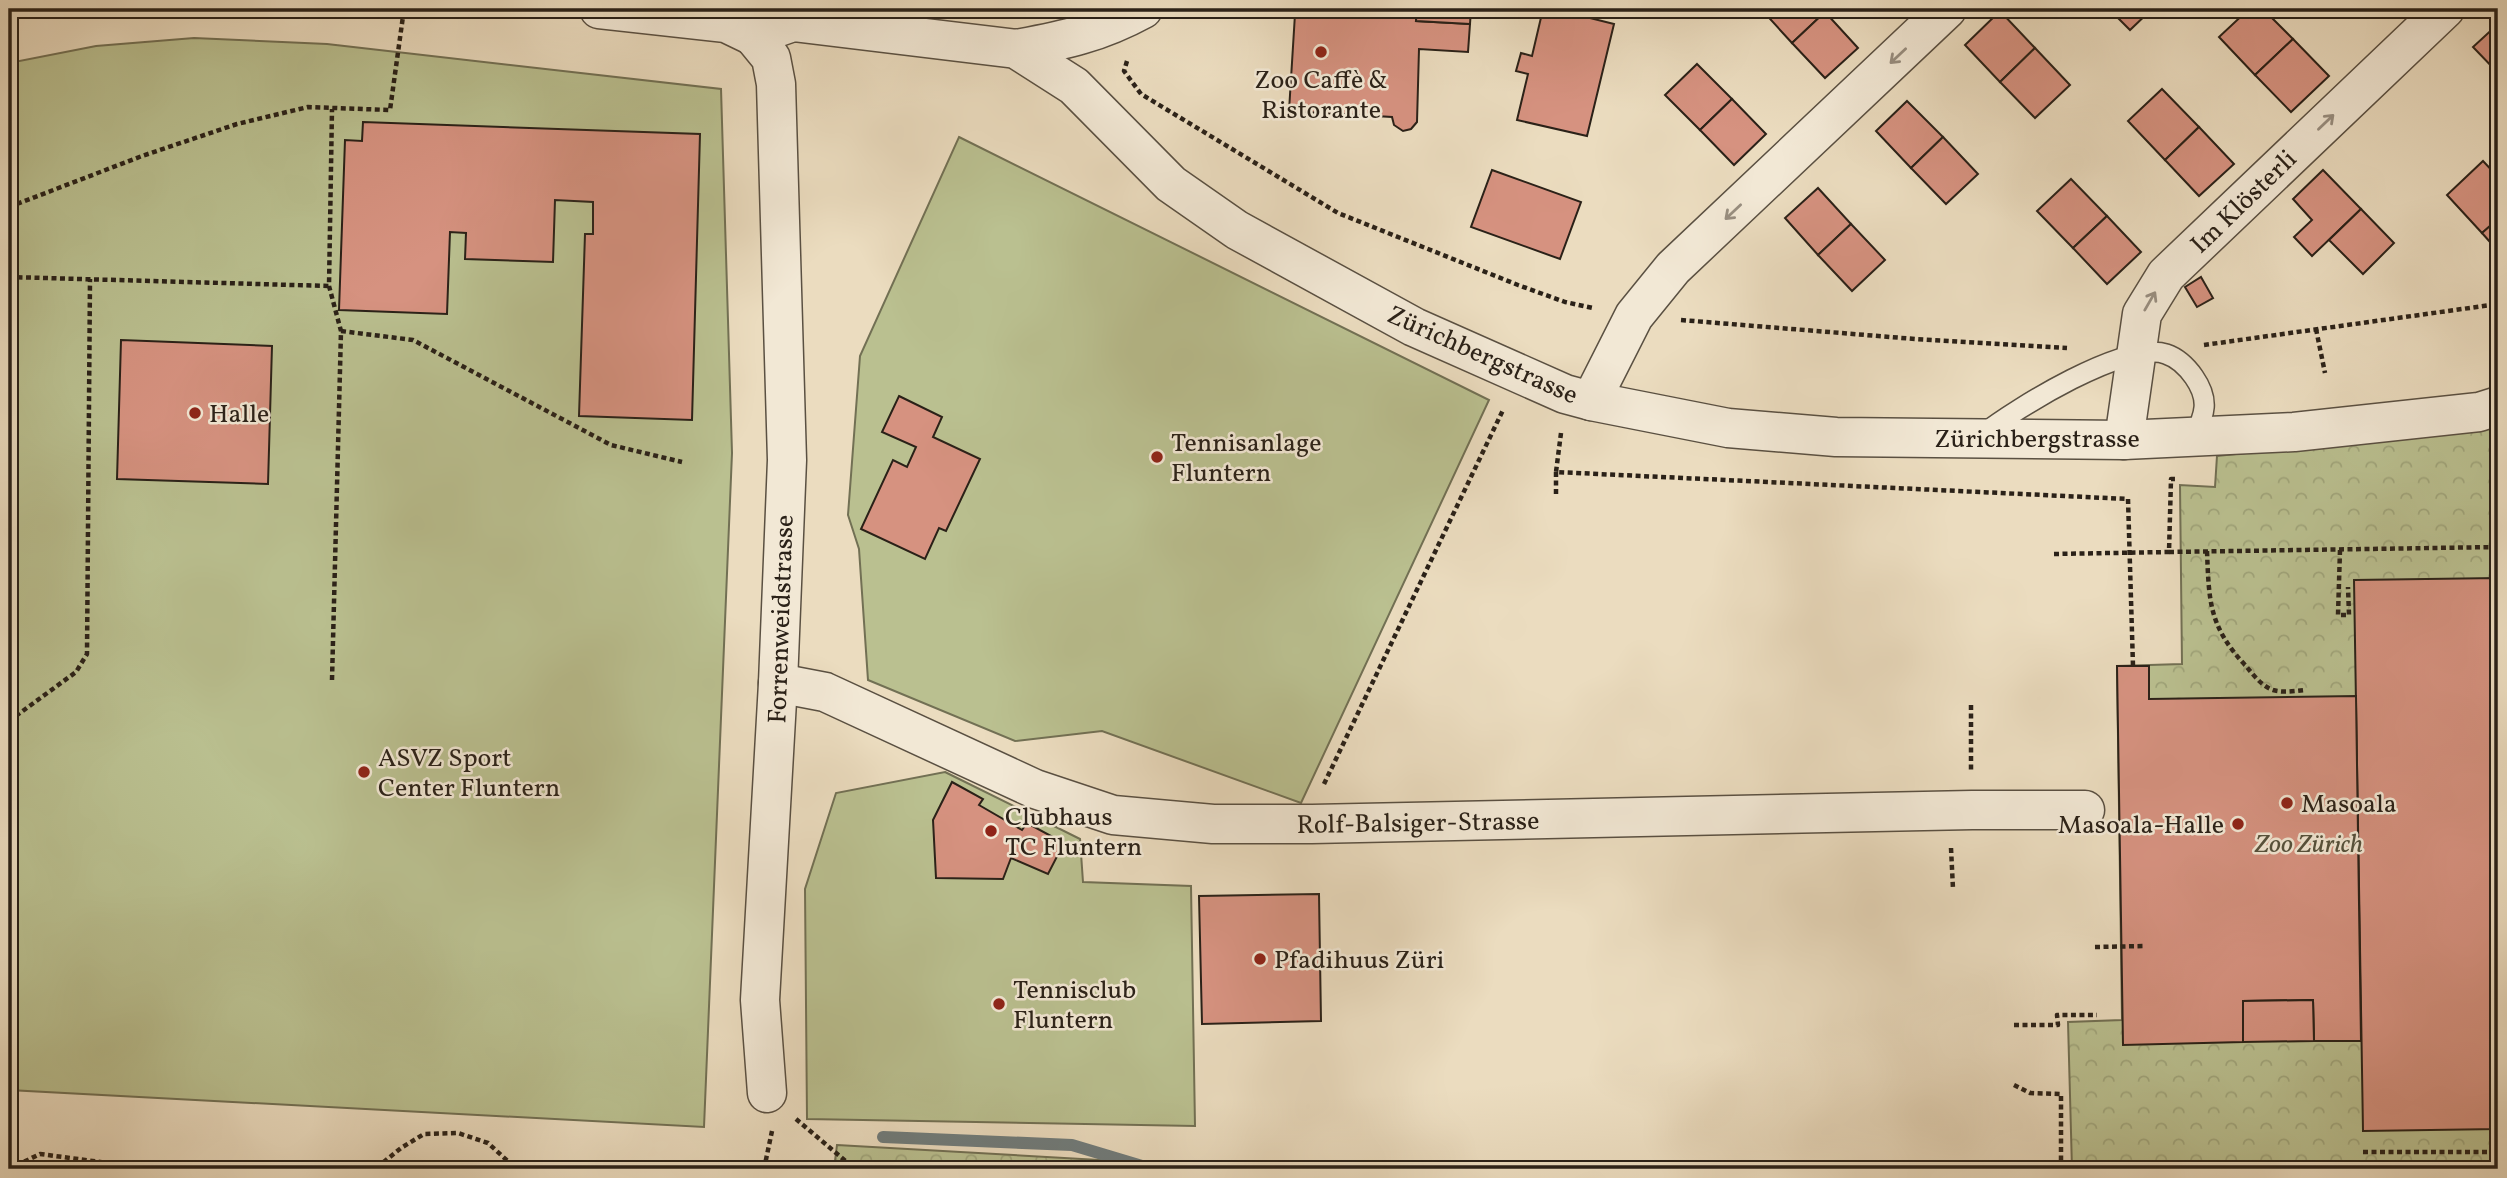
<svg xmlns="http://www.w3.org/2000/svg" width="2507" height="1178" viewBox="0 0 2507 1178" font-family="Vollkorn,serif">
	<style>
		.forest { fill: url(#forest-crowns); stroke: #727054; stroke-width: 2 }
		.pitch { fill: #bac090; stroke: #727054; stroke-width: 2 }
		.lines { fill: none; stroke-linecap: round; stroke-linejoin: round }
		.stream { stroke: #707c7c; stroke-width: 12 }
		.building { fill: #d69280; stroke: #2a2118; stroke-width: 2 }
		.lane-casing { stroke: #5a5042; stroke-width: 22 }
		.street-casing { stroke: #5a5042; stroke-width: 41 }
		.path { stroke: #2a2118; stroke-width: 4.5; stroke-dasharray: 5 3.5; stroke-linecap: butt }
		.lane { stroke: #f2e8d5; stroke-width: 19 }
		.street { stroke: #f2e8d5; stroke-width: 38 }
		.oneway { stroke: #988e80 }
		.poi-dot { fill: #8f2418; stroke: #f2e8d5; stroke-width: 2.5 }
		.labels { text-anchor: middle; stroke-width: 5; stroke-linejoin: round; paint-order: stroke }
		.poi-label { font-size: 26px; fill: #2a2118; stroke: #f2e8d5; text-anchor: start }
		.street-label { font-size: 26px; fill: #2a2118; stroke: #f2e8d5 }
		.park-label { font-size: 26px; font-style: italic; fill: #55513c; stroke: #f2e8d5 }
	</style>
	<defs>
		<pattern id="forest-crowns" width="20" height="18" patternUnits="userSpaceOnUse" patternTransform="scale(1.75)"><rect width="20" height="18" fill="#bac090"/><path d="M2 6a3 3 0 1 1 6 0M12 15a3 3 0 1 1 6 0" fill="none" stroke="#a0a57b"/></pattern>
	</defs>
	<rect width="100%" height="100%" fill="#ebdcbf"/>
	<filter id="stains"><feTurbulence type="fractalNoise" baseFrequency=".00286" numOctaves="4"/><feColorMatrix values="0 0 0 0 .2 0 0 0 0 .09 0 0 0 0 .02 0 0 0 .5 -.17"/></filter>
	<radialGradient id="worn" r=".72"><stop offset=".6" stop-color="#630" stop-opacity="0"/><stop offset="1" stop-color="#630" stop-opacity=".3"/></radialGradient>
	<!-- forest -->
	<g class="forest">
		<path d="M2498,426V1169H2072L2068,1022L2122,1020L2117,666L2182,664L2180,485L2215,487L2217,456Z"/>
		<path d="M837,1145L1257,1169H834Z"/>
	</g>
	<!-- pitch -->
	<g class="pitch">
		<path d="M194,38L327,44L721,89L732,453L704,1127L9,1090V63L96,46Z"/>
		<path d="M959,137L1489,400L1301,803L1102,731L1015,741L868,680L859,549L848,515L860,356Z"/>
		<path d="M945,772L1080,839L1083,882L1191,886L1195,1126L807,1119L805,889L836,793Z"/>
	</g>
	<g class="lines">
		<!-- stream -->
		<path class="stream" d="M883,1137L1072,1145L1152,1169"/>
	</g>
	<!-- building -->
	<g class="building">
		<path d="M1381,9H1417L1416,21L1470,24L1468,52L1419,49L1417,122L1411,129L1403,131L1394,125L1392,117L1289,111L1295,14L1380,18Z"/>
		<path d="M1417,9H1471L1470,24L1416,21Z"/>
		<path d="M1543,9H1554L1614,24L1587,136L1517,120L1528,74L1516,71L1521,53L1532,56Z"/>
		<path d="M1761,9H1821L1825,12L1792,43Z"/>
		<path d="M2109,9H2152L2130,30Z"/>
		<path d="M2249,9H2263L2293,39L2255,75L2219,37Z"/>
		<path d="M2000,11L2035,48L2000,82L1965,45Z"/>
		<path d="M1825,12L1858,48L1825,78L1792,43Z"/>
		<path d="M2498,24V73L2473,47Z"/>
		<path d="M2293,39L2329,76L2291,112L2255,75Z"/>
		<path d="M2035,48L2070,85L2035,118L2000,82Z"/>
		<path d="M1697,64L1732,99L1700,130L1665,95Z"/>
		<path d="M2162,89L2199,127L2165,160L2128,121Z"/>
		<path d="M1732,99L1766,134L1734,165L1700,130Z"/>
		<path d="M1907,101L1943,137L1911,168L1876,131Z"/>
		<path d="M363,122L700,134L692,420L579,416L585,234H593V202L555,200L553,262L465,259L466,233L450,232L447,314L339,310L345,140L362,141Z"/>
		<path d="M2199,127L2234,164L2199,196L2165,160Z"/>
		<path d="M1943,137L1978,174L1946,204L1911,168Z"/>
		<path d="M2483,161L2498,177V219L2482,233L2447,195Z"/>
		<path d="M1492,170L1581,202L1560,259L1471,227Z"/>
		<path d="M2323,170L2361,209L2312,256L2294,237L2312,220L2293,199Z"/>
		<path d="M2071,179L2107,216L2073,248L2037,211Z"/>
		<path d="M1818,188L1851,224L1818,255L1785,218Z"/>
		<path d="M2361,209L2394,243L2363,274L2329,240Z"/>
		<path d="M2107,216L2141,252L2107,284L2073,248Z"/>
		<path d="M2498,219V251L2482,233Z"/>
		<path d="M1851,224L1885,260L1852,291L1818,255Z"/>
		<path d="M2201,277L2213,298L2197,307L2185,287Z"/>
		<path d="M121,340L272,346L268,484L117,479Z"/>
		<path d="M899,396L942,417L933,437L980,459L946,531L939,528L925,559L861,529L893,460L907,467L916,447L882,432Z"/>
		<path d="M2498,578V1129L2363,1131L2354,580Z"/>
		<path d="M2117,666H2149V699L2356,696L2361,1041H2314L2313,1000L2243,1001V1042L2123,1045Z"/>
		<path d="M952,782L983,799L979,805L1022,830L1027,823L1064,843L1048,874L1011,858L1003,879L936,878L933,820Z"/>
		<path d="M1319,894L1321,1021L1202,1024L1199,896Z"/>
		<path d="M2313,1000L2314,1041L2243,1042V1001Z"/>
	</g>
	<g class="lines">
		<!-- lane casing -->
		<g class="lane-casing">
			<path id="lane" d="M1983,434C2015,409 2126,340 2166,354C2178,358 2187,367 2194,377C2210,400 2205,414 2194,437"/>
		</g>
		<!-- street casing -->
		<g class="street-casing">
			<g id="street">
				<path d="M599,9L726,23L753,36L793,22L1016,49L1074,86L1171,184L1237,230L1414,327L1565,394L1591,401L1728,428L1836,437L2124,440L2294,432L2479,412L2498,406"/>
				<path d="M753,36L771,58L776,84L787,460L778,683L760,1000L767,1093"/>
				<path d="M1016,49C1065,40 1099,33 1143,9"/>
				<path d="M1591,401L1634,316L1673,268L1947,9"/>
				<path d="M2124,440L2142,314L2166,275L2445,9"/>
				<path d="M778,683L825,692L1035,789L1113,815L1213,824H1312L1972,810H2085"/>
			</g>
		</g>
		<!-- path -->
		<g class="path">
			<path d="M1127,61L1124,71L1141,94L1338,213L1518,285L1565,302L1593,308"/>
			<path d="M9,207L142,156L237,124L308,107L390,110L404,9"/>
			<path d="M9,277L329,286"/>
			<path d="M1681,320L1915,339L2067,348"/>
			<path d="M2316,329L2325,373"/>
			<path d="M341,331L413,340L611,445L682,462"/>
			<path d="M2204,345L2498,304"/>
			<path d="M1561,433L1556,472L2128,499L2133,666"/>
			<path d="M1556,494V472"/>
			<path d="M2340,550L2338,615H2349L2348,587"/>
			<path d="M2207,551C2209,602 2209,626 2245,665C2253,674 2261,686 2273,690C2283,693 2295,691 2305,690"/>
			<path d="M2169,552L2498,547"/>
			<path d="M2054,554L2169,552L2171,479H2176"/>
			<path d="M332,680L341,331L329,286L332,109"/>
			<path d="M1971,705V772"/>
			<path d="M9,721L76,672L87,654L90,279"/>
			<path d="M1324,784L1503,410"/>
			<path d="M1951,848L1953,889"/>
			<path d="M2095,947L2144,946"/>
			<path d="M2014,1025H2058L2057,1015H2097"/>
			<path d="M2014,1085L2030,1093L2061,1094V1169"/>
			<path d="M796,1119L855,1169"/>
			<path d="M2363,1152H2498"/>
			<path d="M9,1169L40,1154L123,1165L126,1169"/>
			<path d="M379,1169L380,1165L401,1148L424,1134L458,1133L488,1143L512,1165L513,1169"/>
			<path d="M764,1169L772,1131"/>
		</g>
		<!-- lane -->
		<use href="#lane" class="lane"/>
		<!-- street -->
		<use href="#street" class="street"/>
	</g>
	<!-- one-way arrows -->
	<defs><path id="oneway-shaft" d="M-6 0H5M1.5-3L5.5 0L1.5 3" fill="none" stroke-width="1.6" stroke-linecap="round" stroke-linejoin="round" transform="scale(1.75)"/></defs>
	<g class="oneway">
		<use href="#oneway-shaft" transform="translate(1898 56) rotate(137)"/>
		<use href="#oneway-shaft" transform="translate(2326 122) rotate(-44)"/>
		<use href="#oneway-shaft" transform="translate(1733 212) rotate(137)"/>
		<use href="#oneway-shaft" transform="translate(2150 301) rotate(-60)"/>
	</g>
	<!-- markers -->
	<g class="poi-dot">
		<circle cx="1321" cy="52" r="7"/>
		<circle cx="195" cy="413" r="7"/>
		<circle cx="1157" cy="457" r="7"/>
		<circle cx="364" cy="772" r="7"/>
		<circle cx="2287" cy="803" r="7"/>
		<circle cx="2238" cy="824" r="7"/>
		<circle cx="991" cy="831" r="7"/>
		<circle cx="1260" cy="959" r="7"/>
		<circle cx="999" cy="1004" r="7"/>
	</g>
	<g class="labels">
		<!-- poi labels -->
		<g class="poi-label">
			<text x="1321" y="88" text-anchor="middle">Zoo Caffè &amp;<tspan x="1321" dy="30">Ristorante</tspan></text>
			<text x="209" y="422">Halle</text>
			<text x="1171" y="451">Tennisanlage<tspan x="1171" dy="30">Fluntern</tspan></text>
			<text x="378" y="766">ASVZ Sport<tspan x="378" dy="30">Center Fluntern</tspan></text>
			<text x="2301" y="812">Masoala</text>
			<text x="1005" y="825">Clubhaus<tspan x="1005" dy="30">TC Fluntern</tspan></text>
			<text x="2224" y="833" text-anchor="end">Masoala-Halle</text>
			<text x="1274" y="968">Pfadihuus Züri</text>
			<text x="1013" y="998">Tennisclub<tspan x="1013" dy="30">Fluntern</tspan></text>
		</g>
		<!-- street labels -->
		<g class="street-label">
			<text transform="translate(2243 201) rotate(-44)" y="9">Im Klösterli</text>
			<text transform="translate(1483 354) rotate(24)" y="9">Zürichbergstrasse</text>
			<text x="2037" y="447">Zürichbergstrasse</text>
			<text transform="translate(780 619) rotate(-88)" y="9">Forrenweidstrasse</text>
			<text transform="translate(1418 822) rotate(-1)" y="9">Rolf-Balsiger-Strasse</text>
		</g>
		<!-- park labels -->
		<g class="park-label">
			<text x="2309" y="852">Zoo Zürich</text>
		</g>
	</g>
	<!-- margin -->
	<rect width="2507" height="1178" fill="none" stroke="#ebdcbf" stroke-width="35"/>
	<rect x="10" y="10" width="2486" height="1157" fill="none" stroke="#2a2118" stroke-width="3.5"/>
	<rect x="18" y="18" width="2472" height="1143" fill="none" stroke="#2a2118" stroke-width="2"/>
	<rect width="100%" height="100%" filter="url(#stains)"/>
	<rect width="100%" height="100%" fill="url(#worn)"/>
</svg>
